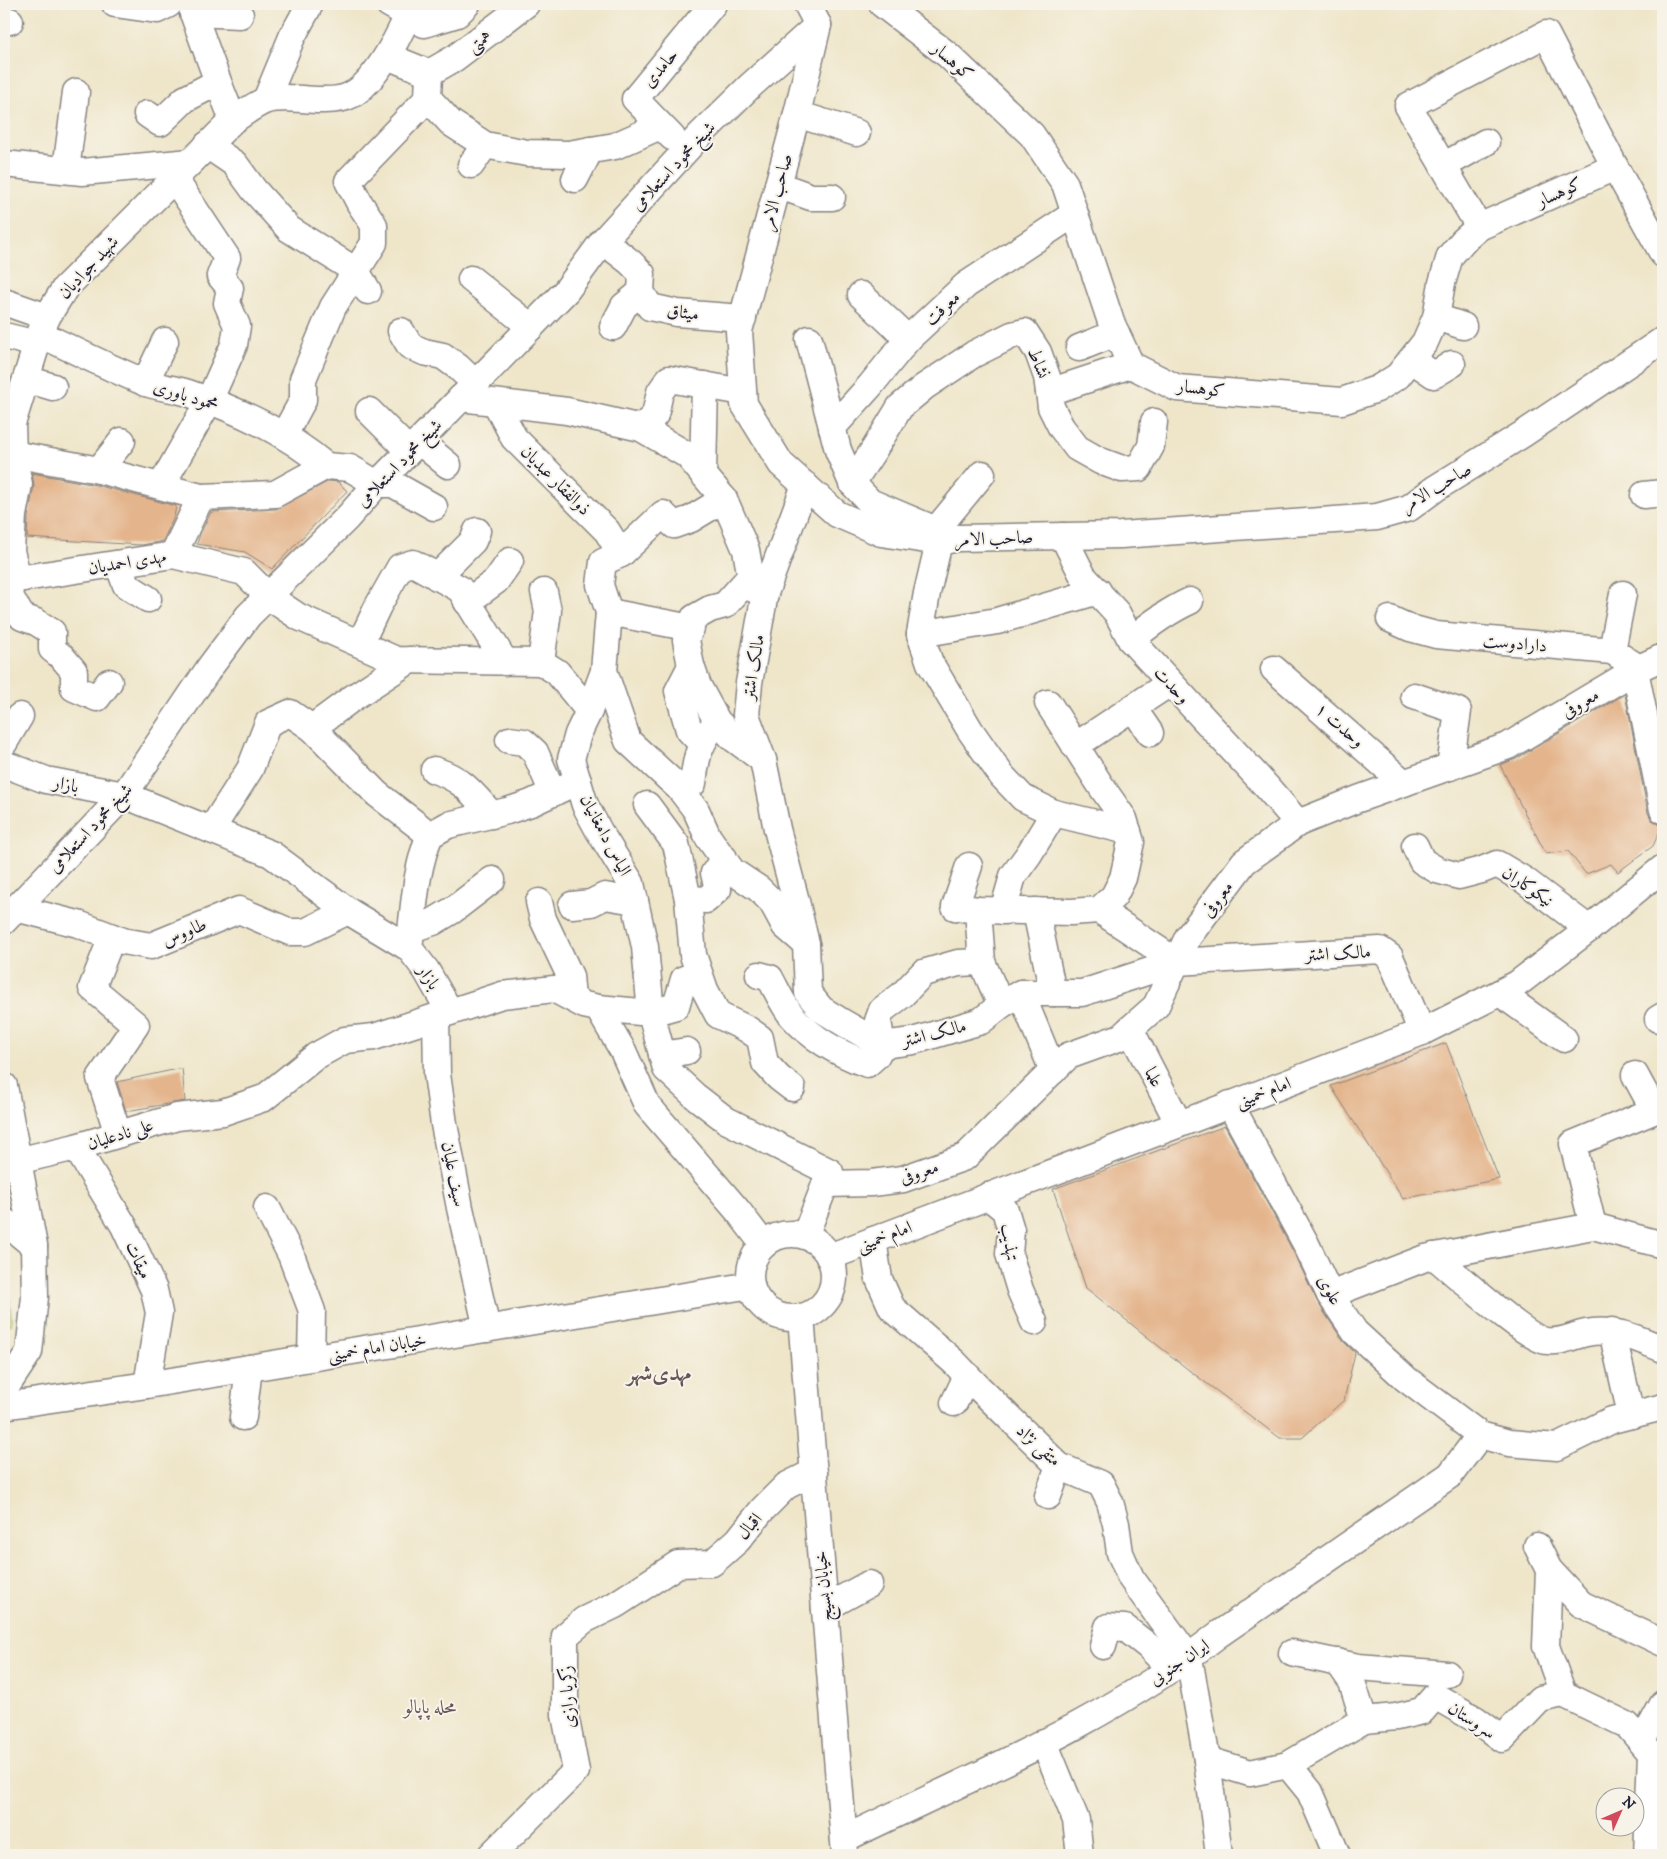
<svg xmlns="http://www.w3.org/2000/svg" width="1667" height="1859" viewBox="0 0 1667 1859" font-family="'IM FELL DW Pica',Amiri,serif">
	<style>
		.green { fill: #bbcd71; stroke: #6e7856 }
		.building { fill: #e4b58d }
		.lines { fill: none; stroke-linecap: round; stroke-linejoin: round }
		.minor-casing { stroke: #888482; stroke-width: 29 }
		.minor { stroke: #fff; stroke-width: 26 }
		.labels { text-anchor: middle; stroke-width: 4; stroke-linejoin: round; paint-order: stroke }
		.street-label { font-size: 18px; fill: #22223b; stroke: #f7f3e8 }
		.neighbourhood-label { font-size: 19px; fill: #665558; stroke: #f7f3e8 }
		.district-label { font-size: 22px; font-weight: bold; fill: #665558; stroke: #f7f3e8 }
	</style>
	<rect width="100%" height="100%" fill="#f7f3e8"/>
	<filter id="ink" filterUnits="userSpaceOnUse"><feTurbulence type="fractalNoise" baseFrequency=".02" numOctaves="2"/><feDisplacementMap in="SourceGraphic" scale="10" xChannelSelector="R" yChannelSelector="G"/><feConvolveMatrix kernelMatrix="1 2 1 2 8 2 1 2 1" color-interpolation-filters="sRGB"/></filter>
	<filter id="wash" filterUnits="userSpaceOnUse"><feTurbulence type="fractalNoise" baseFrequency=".0096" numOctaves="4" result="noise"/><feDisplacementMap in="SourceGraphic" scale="20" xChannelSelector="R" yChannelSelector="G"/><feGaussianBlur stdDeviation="1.12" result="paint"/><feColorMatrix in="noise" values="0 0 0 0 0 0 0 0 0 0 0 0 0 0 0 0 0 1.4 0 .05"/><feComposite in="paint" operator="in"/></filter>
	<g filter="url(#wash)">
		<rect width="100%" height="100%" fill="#efe6ca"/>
		<!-- green -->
		<path class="green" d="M4,1243L12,1324L4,1325Z"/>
		<g id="blocks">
			<!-- building -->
			<g class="building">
				<path d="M32,473L96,485L176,506L174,517L163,541L142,545L27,538L28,517L34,486Z"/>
				<path d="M329,481L338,482L347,491L272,569L245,552L197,544L200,534L211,512L276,509Z"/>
				<path d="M1625,694L1648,813L1652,820L1662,826L1653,846L1618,872L1611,864L1586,874L1568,851L1546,854L1500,765L1516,759Z"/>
				<path d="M1446,1043L1499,1179L1403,1199L1331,1086Z"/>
				<path d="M182,1068L185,1101L126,1111L117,1082Z"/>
				<path d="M1225,1126L1293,1251L1318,1303L1343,1341L1355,1353L1344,1400L1302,1438H1280L1190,1371L1086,1288L1053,1189Z"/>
			</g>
		</g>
	</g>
	<g filter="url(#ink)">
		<use href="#blocks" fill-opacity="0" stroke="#888482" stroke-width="1"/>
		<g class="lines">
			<!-- minor casing -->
			<g class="minor-casing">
				<g id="minor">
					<path d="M115,4L157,10L169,4"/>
					<path d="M192,4L193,13L218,82L233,120"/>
					<path d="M389,4L424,24L457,14L467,4"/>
					<path d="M807,4L818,25L797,114L739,331L744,404L781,464L837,514L881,533L939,542L958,538L1121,535L1377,517L1409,508L1436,488L1523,434L1663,340"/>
					<path d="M882,4L948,55L1032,135L1065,184L1111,322L1131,365L1177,388L1342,401L1377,389L1398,376L1425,342L1436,317L1442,283L1450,256L1463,241L1479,227L1615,167"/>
					<path d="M193,13L240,15"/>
					<path d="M4,20L10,21"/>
					<path d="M387,56L429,73"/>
					<path d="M429,73L428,98L451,123L485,145L527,153L568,154L615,146L660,126"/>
					<path d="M429,73L455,58L526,4"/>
					<path d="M266,100L292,37L310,4"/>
					<path d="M147,114L160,123L185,99L218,82"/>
					<path d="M797,114L857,133"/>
					<path d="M672,137L635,99L713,4"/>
					<path d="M207,145L235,164L254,190L289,229L356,271L368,291"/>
					<path d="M4,164L82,172L191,162"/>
					<path d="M471,165L485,145"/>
					<path d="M1443,166L1486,142"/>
					<path d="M66,170L76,92"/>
					<path d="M575,179L590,150"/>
					<path d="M778,185L811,197H832"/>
					<path d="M1479,227L1408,106L1546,34L1615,167L1663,254"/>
					<path d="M603,241L630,262L642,274L641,292L650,307L677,313L743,318"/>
					<path d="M471,279L531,327"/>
					<path d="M861,295L908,339"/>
					<path d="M4,302L47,317"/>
					<path d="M1436,317L1463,326"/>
					<path d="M613,327L624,306L641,292"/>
					<path d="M401,331L410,346L424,352L443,356L458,367L475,383"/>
					<path d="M40,334C74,350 109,368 144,382C158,388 174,388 188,393C240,411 284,431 326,466"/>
					<path d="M4,336L37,344"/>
					<path d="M809,339L838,450L852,483L870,502L936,530L939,542L927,593L920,634L930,663L970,730L1002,776L1023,798L1054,813L1128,831"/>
					<path d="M1079,348L1116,333"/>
					<path d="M1412,360L1434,375L1452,364"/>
					<path d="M26,379L53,387"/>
					<path d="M145,383L165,341"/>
					<path d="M1049,392L1131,365"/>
					<path d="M461,398L567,411L641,428L687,455L724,499L746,550L753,589L765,593L805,485"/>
					<path d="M496,403L514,438L607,531L621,554"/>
					<path d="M369,411L409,451"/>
					<path d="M641,428L655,415L660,392L669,379L743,392"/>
					<path d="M832,428L870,386L908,339L966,285L1074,214"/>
					<path d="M284,435L303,400V379L333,307L374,243V225L360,204L348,181L428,98"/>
					<path d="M419,441L448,465"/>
					<path d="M13,454L99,470L201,497L173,555"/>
					<path d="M99,470L122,441"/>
					<path d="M703,474L705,385"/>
					<path d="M852,483L875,448L900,407L924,387L974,354L1012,335L1025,332L1038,352L1047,377L1051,407L1061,427L1077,448L1100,461L1122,469L1139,468L1151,446L1154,422"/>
					<path d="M161,486L209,401L234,345L237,326L227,303L230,288L220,276L227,258L174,178"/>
					<path d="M1644,495L1663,493"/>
					<path d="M201,497L275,494L326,466L350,468L377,484H393L434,507"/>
					<path d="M724,499L691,519L674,525L663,514L621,554L603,562L600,585L609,612L604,671L589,711L578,734L571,759L585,805L599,831L631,883L645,947L651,1013L666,1069L695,1096L726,1120L830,1172L805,1236"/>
					<path d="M936,530L982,474"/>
					<path d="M1063,536L1083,576L1117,613L1131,640L1266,786L1298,823"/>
					<path d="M118,564L126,585L148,599"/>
					<path d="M751,576L725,605L710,609L694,618L686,640L691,666L698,686L717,721L733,738L763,760"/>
					<path d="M437,577L473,541L477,531"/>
					<path d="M18,579L11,551L13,515L19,484L13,454L12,424L40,334L47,317L65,288L233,120C243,114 255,104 267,100C285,95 306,101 324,100C332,100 344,99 351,95C375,83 404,30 411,4"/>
					<path d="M4,584L18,579L173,555L244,572L269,597L299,617L396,660L541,662L557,672L589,711"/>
					<path d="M4,586L22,617L36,622L52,632V649L62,657L74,671V688L97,698L109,682"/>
					<path d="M765,593L749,683L746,715L763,760L777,829L796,901L806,944L808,993L821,1009L842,1022L882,1045L913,1041L981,1021L1001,1005L1021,993H1082L1177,962L1380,950L1390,957L1422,1032"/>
					<path d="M467,602L496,581L510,561"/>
					<path d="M609,612L691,628"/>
					<path d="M1390,619L1410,628L1436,635L1612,651L1639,668"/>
					<path d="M920,634L997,621L1098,591"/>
					<path d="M1131,640C1149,625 1168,611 1190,601"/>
					<path d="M360,644L378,606L400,567L413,563L460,589L505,662"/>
					<path d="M1612,651L1623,594"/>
					<path d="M541,662L548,611L544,592"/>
					<path d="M691,666L678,691L689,730L701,743"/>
					<path d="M1274,669L1404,783"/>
					<path d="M1635,670L1663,810"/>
					<path d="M604,671L628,741L680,789L696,810L708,837L732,871L759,889L772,902L785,926L806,944"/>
					<path d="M1414,696L1458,711L1450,767"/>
					<path d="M1133,708L1150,733"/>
					<path d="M312,728L354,697L410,660"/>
					<path d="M509,740L524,742L535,752L553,793"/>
					<path d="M4,743L20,716"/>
					<path d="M1075,746L1170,683"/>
					<path d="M4,764L46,780L124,795L271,854L348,911L409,948L426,970L450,1012"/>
					<path d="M434,770C463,779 472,793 492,815"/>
					<path d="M680,789L693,783C696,761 697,749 711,729"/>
					<path d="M647,805L676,844L688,899L693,955L705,990L718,1015L747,1029L760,1038L765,1063L779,1078L792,1088"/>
					<path d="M211,830L250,769L268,723L290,713L312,728L377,794L430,835"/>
					<path d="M1415,846L1422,861L1437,870L1459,876L1482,870L1497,864L1524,880L1589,929"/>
					<path d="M969,866L955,907L978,910L1071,912L1099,910L1114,896L1123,878L1131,842L1124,819L1101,786L1048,703"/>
					<path d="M688,899L706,900L718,889L714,873L724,858"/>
					<path d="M539,902L543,919L570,976L572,998"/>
					<path d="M572,905L591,903L605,896L635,901"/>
					<path d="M15,908L78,924L123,941L151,946L239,910L290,932H305L348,911"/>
					<path d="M978,910L982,962L1001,1005"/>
					<path d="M1099,910L1177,962"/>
					<path d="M1003,911L1013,876L1029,854L1054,813"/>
					<path d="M1036,911L1053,993"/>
					<path d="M4,921L124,795L210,667L248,616L347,518L377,484L566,291L603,241L700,135L749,87L818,25"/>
					<path d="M411,929L433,922L453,910L492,880"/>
					<path d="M112,937L92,988L136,1025L100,1078L118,1134"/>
					<path d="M409,948C414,910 415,870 430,835L448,825L507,811L531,803L578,781"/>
					<path d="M759,975L770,978C777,991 783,1005 792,1016C811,1038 840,1054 867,1064L876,1056L882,1045L878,1021L882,1010L902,995L923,973L958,963L982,962"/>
					<path d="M1021,993L1053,1071"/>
					<path d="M1500,993L1564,1039"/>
					<path d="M598,1008L651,1013L676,1006L684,979L699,974"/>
					<path d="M436,1017L437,1074L444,1124L460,1208L487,1329"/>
					<path d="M1658,1019L1663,1016"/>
					<path d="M1130,1029L1179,1124"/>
					<path d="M662,1055L687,1051"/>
					<path d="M1635,1075L1654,1110"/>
					<path d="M4,1086L34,1246L35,1297L29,1352L10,1381L4,1388"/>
					<path d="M1230,1104L1306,1244L1330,1295L1355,1332L1406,1379L1480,1435L1509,1443L1557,1447L1612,1420L1663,1407"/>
					<path d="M76,1147L124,1226L154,1290L159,1313L147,1385"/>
					<path d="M17,1161L76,1147L177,1117L223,1112L264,1098L316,1056L345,1040L374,1037L502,995L554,989L584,1005L598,1008L623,1051L647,1105L738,1211L764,1245"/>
					<path d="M825,1184L872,1183L903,1179L965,1157L1068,1056L1121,1037L1156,1006L1188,937L1244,862L1298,823L1358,799L1508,746L1639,668L1663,657"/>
					<path d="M988,1196L1005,1210L1011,1230L1009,1254L1020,1290L1034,1322"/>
					<path d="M267,1208L291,1255L312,1311L311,1357"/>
					<path d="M4,1221L34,1246"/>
					<path d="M1593,1226L1573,1144L1663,1107"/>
					<circle cx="792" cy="1276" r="42"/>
					<path d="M873,1240L879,1279L892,1308L954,1362L979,1388L1059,1466L1101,1484L1110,1502L1116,1524L1120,1553L1131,1578L1189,1658L1207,1760L1250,1773L1288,1765"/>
					<path d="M1434,1256C1454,1272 1525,1338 1546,1341C1561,1343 1572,1336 1586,1333C1614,1327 1638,1339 1663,1349"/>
					<path d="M829,1257L1422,1032L1517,984L1589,929L1663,868"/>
					<path d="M1330,1295L1425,1258L1593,1226L1663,1245"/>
					<path d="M801,1317L845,1854"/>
					<path d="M1612,1331L1631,1415"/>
					<path d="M954,1403L967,1376"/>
					<path d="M4,1406L147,1385L751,1285"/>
					<path d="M243,1417L249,1368"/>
					<path d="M1048,1496L1059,1466"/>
					<path d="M1537,1546L1549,1570L1546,1646L1563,1694"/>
					<path d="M1549,1570L1581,1604L1663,1643"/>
					<path d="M825,1608L869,1584"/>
					<path d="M1103,1646L1108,1627L1125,1628L1148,1646L1171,1669"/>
					<path d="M1292,1653L1358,1667L1447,1674"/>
					<path d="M1338,1662L1352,1682L1364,1720L1396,1717L1422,1711L1435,1696L1475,1719L1502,1739L1540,1699L1563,1694L1627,1725L1651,1753L1663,1774"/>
					<path d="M1640,1740L1651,1726L1663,1704"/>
					<path d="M1044,1742L1076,1820L1080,1855"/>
					<path d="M1207,1760L1219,1855"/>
					<path d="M844,1839C969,1778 1109,1721 1219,1634L1450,1475L1480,1435"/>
					<path d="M491,1855L576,1771L565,1715V1636L584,1620L615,1605L678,1564L712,1563L738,1540L762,1510L786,1486L814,1472"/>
					<path d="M1337,1855L1310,1792L1288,1765L1364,1720"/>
					<path d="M1647,1855L1651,1753"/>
				</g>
			</g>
			<!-- minor -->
			<use href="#minor" class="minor"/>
		</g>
	</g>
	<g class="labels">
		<!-- street labels -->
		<g class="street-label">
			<text transform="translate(479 41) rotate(-37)" y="6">همتی</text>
			<text transform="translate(953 61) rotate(41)" y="6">کوهسار</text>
			<text transform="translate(660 68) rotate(-50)" y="6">حامدی</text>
			<text transform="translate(673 166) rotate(-47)" y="6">شیخ محمود استعلامی</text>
			<text transform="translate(776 192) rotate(-75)" y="6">صاحب الامر</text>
			<text transform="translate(1559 192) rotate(-24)" y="6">کوهسار</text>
			<text transform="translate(88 267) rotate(-47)" y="6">شهید جوادیان</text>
			<text transform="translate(942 308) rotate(-43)" y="6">معرفت</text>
			<text transform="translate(683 312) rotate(8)" y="6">میثاق</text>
			<text transform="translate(1039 363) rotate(69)" y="6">نشاط</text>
			<text transform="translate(1201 388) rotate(7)" y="6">کوهسار</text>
			<text transform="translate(186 395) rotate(17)" y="6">محمود باوری</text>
			<text transform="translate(399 463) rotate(-46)" y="6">شیخ محمود استعلامی</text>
			<text transform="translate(556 480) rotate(45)" y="6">ذوالفقار عبدیان</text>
			<text transform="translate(1436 487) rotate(-31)" y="6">صاحب الامر</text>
			<text transform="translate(994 538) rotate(-2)" y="6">صاحب الامر</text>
			<text transform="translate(127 562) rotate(-9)" y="6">مهدی احمدیان</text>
			<text transform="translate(1515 643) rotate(5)" y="6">دارادوست</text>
			<text transform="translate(753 667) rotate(-81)" y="6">مالک اشتر</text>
			<text transform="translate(1172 685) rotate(47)" y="6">وحدت</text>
			<text transform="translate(1580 703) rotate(-31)" y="6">معروفی</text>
			<text transform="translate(1340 725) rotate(41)" y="6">وحدت ۱</text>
			<text transform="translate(66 784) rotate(11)" y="6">بازار</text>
			<text transform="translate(90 828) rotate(-47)" y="6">شیخ محمود استعلامی</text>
			<text transform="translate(606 835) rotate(62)" y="6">الیاس دامغانیان</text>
			<text transform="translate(1528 886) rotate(34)" y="6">نیکوکاران</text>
			<text transform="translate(1217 899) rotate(-53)" y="6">معروفی</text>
			<text transform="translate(184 932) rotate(-23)" y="6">طاووس</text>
			<text transform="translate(1338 953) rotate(-3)" y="6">مالک اشتر</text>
			<text transform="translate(429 977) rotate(57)" y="6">بازار</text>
			<text transform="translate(934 1033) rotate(-14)" y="6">مالک اشتر</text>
			<text transform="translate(1154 1077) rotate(63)" y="6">علما</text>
			<text transform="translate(1263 1092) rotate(-21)" y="6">امام خمینی</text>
			<text transform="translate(120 1134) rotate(-17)" y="6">علی نادعلیان</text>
			<text transform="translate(919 1172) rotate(-18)" y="6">معروفی</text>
			<text transform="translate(454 1174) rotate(79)" y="6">سیف علیان</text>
			<text transform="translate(884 1236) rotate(-21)" y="6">امام خمینی</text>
			<text transform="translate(1010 1242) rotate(82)" y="6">تهذیب</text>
			<text transform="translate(139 1260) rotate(65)" y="6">میقات</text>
			<text transform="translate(1330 1290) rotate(61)" y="6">علوی</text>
			<text transform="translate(377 1347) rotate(-9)" y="6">خیابان امام خمینی</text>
			<text transform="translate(1039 1445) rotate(42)" y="6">متقی نژاد</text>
			<text transform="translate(749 1526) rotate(-50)" y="6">اقبال</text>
			<text transform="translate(823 1586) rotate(-95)" y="6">خیابان بسیج</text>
			<text transform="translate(1179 1662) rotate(-34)" y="6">ایران جنوبی</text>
			<text transform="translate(567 1697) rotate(-93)" y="6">زکریا رازی</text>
			<text transform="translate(1472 1720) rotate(33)" y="6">سروستان</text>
		</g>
		<!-- neighbourhood labels -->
		<g class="neighbourhood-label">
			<text x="430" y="1713">محله پاپالو</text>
		</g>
		<!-- district labels -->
		<g class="district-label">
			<text x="659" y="1380">مهدی‌شهر</text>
		</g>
	</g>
	<!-- margin -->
	<rect width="1667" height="1859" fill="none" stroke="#f7f3e8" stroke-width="20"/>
	<!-- north arrow -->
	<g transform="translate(1620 1812) rotate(45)"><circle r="24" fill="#f7f3e8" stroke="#a29fa3"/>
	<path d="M0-4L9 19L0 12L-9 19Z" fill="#d1495b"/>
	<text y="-8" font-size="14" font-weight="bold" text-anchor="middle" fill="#22223b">N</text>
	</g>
</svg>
